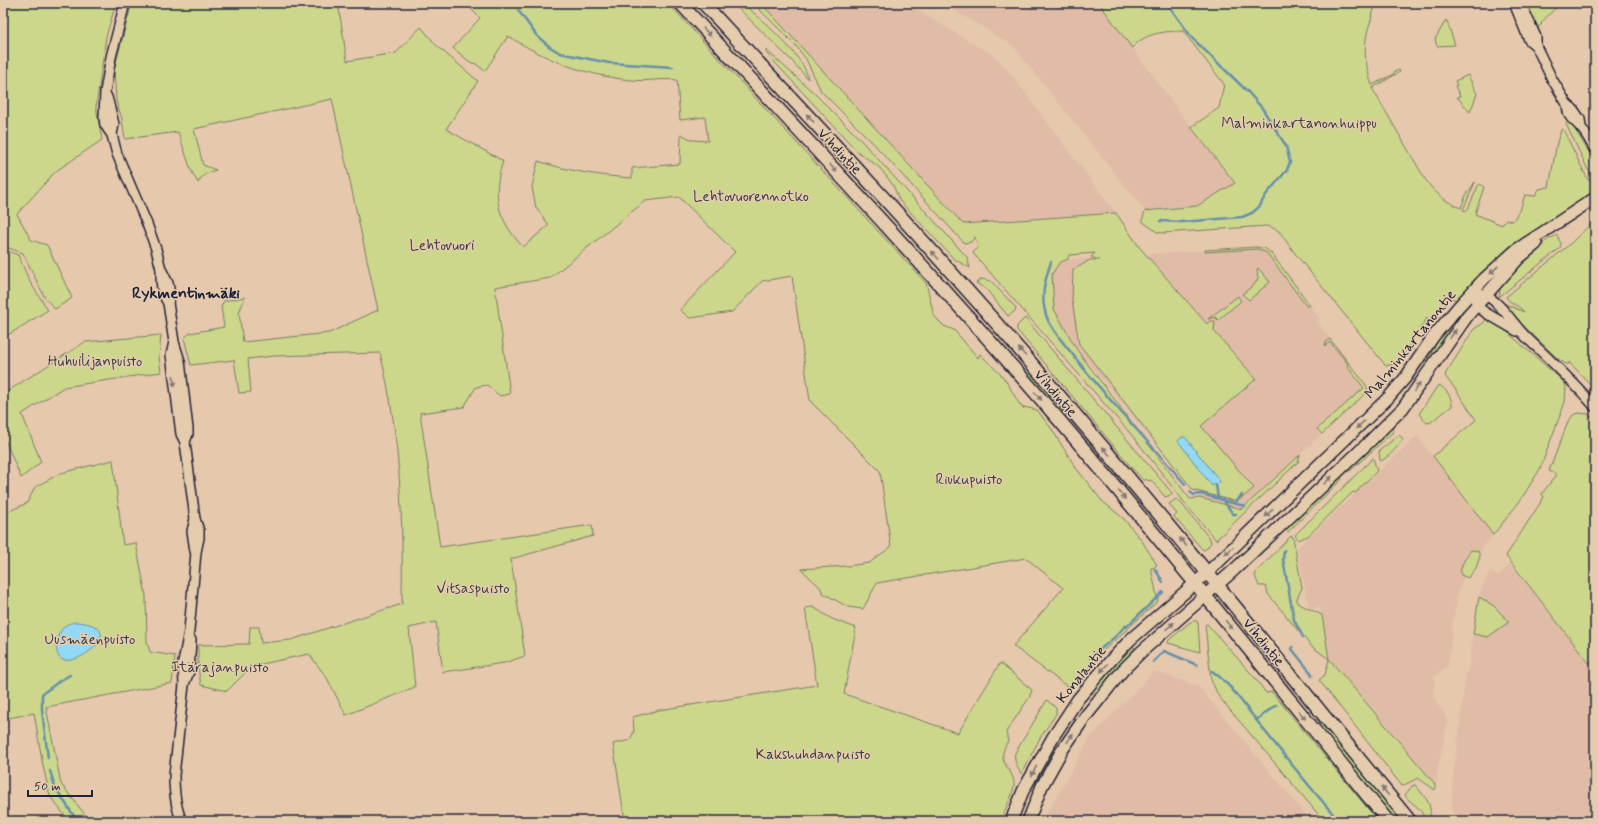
<svg xmlns="http://www.w3.org/2000/svg" width="1598" height="824" viewBox="0 0 1598 824" font-family="Mynerve,sans-serif">
	<style>
		.built { fill: #e0bca7 }
		.green { fill: #ccd78b; stroke: #777c63 }
		.water { fill: #93d9f5; stroke: #6690ab }
		.lines { fill: none; stroke-linecap: round; stroke-linejoin: round }
		.stream { stroke: #6690ab; stroke-width: 2.5 }
		.tertiary-casing { stroke: #22223b; stroke-width: 12 }
		.secondary-casing { stroke: #22223b; stroke-width: 14 }
		.primary-casing { stroke: #22223b; stroke-width: 15 }
		.tertiary { stroke: #e4ccac; stroke-width: 9 }
		.secondary { stroke: #e4ccac; stroke-width: 11 }
		.primary { stroke: #e4ccac; stroke-width: 12 }
		.oneway { fill: #837774 }
		.labels { text-anchor: middle; stroke-width: 3; stroke-linejoin: round; paint-order: stroke }
		.park-label { font-size: 15px; fill: #3c3d47; stroke: #e4ccac }
		.street-label { font-size: 15px; fill: #22223b; stroke: #e4ccac }
		.neighbourhood-label { font-size: 16px; font-weight: bold; fill: #22223b; stroke: #e4ccac }
	</style>
	<rect width="100%" height="100%" fill="#e6c8ac"/>
	<filter id="ink" filterUnits="userSpaceOnUse"><feTurbulence type="fractalNoise" baseFrequency=".025" numOctaves="2"/><feDisplacementMap in="SourceGraphic" scale="8" xChannelSelector="R" yChannelSelector="G"/><feConvolveMatrix kernelMatrix="1 2 1 2 8 2 1 2 1" color-interpolation-filters="sRGB"/></filter>
	<g filter="url(#ink)">
		<!-- built -->
		<g class="built">
			<path d="M761,3H905L993,55L1004,65L1116,213L963,224Z"/>
			<path d="M943,3H1099L1191,127L1235,183L1197,206L1145,211L1013,46Z"/>
			<path d="M1257,247L1266,249L1271,253L1320,319L1318,323L1369,390L1242,509L1200,498L1083,356L1001,264Z"/>
			<path d="M1417,436L1493,535L1474,558L1463,579L1458,593L1453,622L1448,666L1435,676L1433,697L1448,720L1435,784L1329,659L1320,607L1309,609L1297,548Z"/>
			<path d="M1511,564L1589,663L1595,659V821H1460L1452,811V788L1466,673L1469,667L1477,604L1482,588L1490,571L1498,576Z"/>
			<path d="M1154,671L1198,686L1311,821H1046L1045,817L1090,738Z"/>
		</g>
		<!-- green -->
		<g class="green">
			<path d="M3,3H116L106,37L96,107L102,140L56,171L17,214L31,240L47,245L72,298L55,309L45,298L23,253L3,246Z"/>
			<path d="M132,3H338L347,61L396,53L421,27L437,46L478,81L446,129L503,161C491,196 498,220 523,247L549,225L536,208L532,187L538,161C568,171 600,176 632,178V168L680,164L681,134L692,140L708,141L705,117L680,120L677,80C662,78 647,82 631,80C587,76 546,60 508,36L485,71L476,64L470,62L453,48L480,18L465,3H668L926,283L934,316L944,326L954,330L978,358L980,354C987,362 996,369 1003,377C1011,387 1015,399 1023,409L1024,407L1037,410L1051,428L1076,468L1102,501L1124,519L1142,541L1157,565L1153,568H1151L1158,601L1103,651L1077,682L1070,686L1065,685L1013,646L1063,588L1026,558L877,583L863,609L848,607L823,593L820,587L801,569L847,566L869,563L891,547L880,471L810,401L792,276L762,281L732,312L690,318L680,310L735,252L679,197L645,201L550,278L495,287L510,394L500,396L487,385L476,387L464,407L420,413L440,547L592,525L593,536L511,559L525,656L504,663L443,672L436,622L409,628L415,687L346,715L327,678L309,654L252,666L227,691L201,685L198,668V645L249,644L250,627H259L261,643L291,640L402,604C403,520 401,435 380,353L273,356L248,359L251,392L239,393L234,360L191,365L184,338L190,333L224,327L221,306L224,301L245,297L239,313L243,342L329,333L378,310L332,99L194,129L203,165L216,170C208,172 202,175 198,183L191,170L178,132L125,139L122,119L116,101L114,70Z"/>
			<path d="M733,3H743C760,19 806,57 808,79L791,60Z"/>
			<path d="M753,3H761L963,224L1116,213L1140,248L1207,324L1210,321H1215L1214,331L1256,379L1201,426L1254,488L1237,502L1193,490L1079,344L1072,300L1073,270L1090,260H1099L1091,257L1095,253L1069,255L1068,259L1059,263L1052,274L1054,309L1077,350L1190,499L1200,498L1242,509L1300,455L1298,462L1216,540L1188,507L1136,440L973,253L978,247L975,237L971,242L964,243L874,144L821,91L806,59L796,46Z"/>
			<path d="M1099,3H1377L1371,17L1372,18C1362,41 1364,62 1372,85L1394,74V72L1399,70L1400,72L1372,88L1425,179C1434,192 1445,202 1461,208L1466,195L1475,182L1463,210L1467,211L1478,186L1480,184L1484,187L1475,214L1502,225L1506,219L1513,221L1521,207L1525,195L1535,196L1539,189L1549,187L1557,142L1561,130L1563,129L1588,180H1595V192L1523,239L1502,254L1458,299L1456,300L1445,295L1442,300L1447,303L1428,320L1427,318L1397,363L1386,366L1294,252L1279,231L1273,228L1266,226L1163,233L1157,232L1142,221L1145,211L1197,206L1235,183L1191,127L1219,108L1224,84L1183,31C1165,31 1144,33 1132,48Z"/>
			<path d="M1526,3H1560L1541,23L1542,24L1537,28Z"/>
			<path d="M1446,20L1447,21L1455,45L1437,46L1435,39Z"/>
			<path d="M766,50L814,93L856,135L967,257L970,268L954,259L899,200L893,185L880,168L858,152L767,54Z"/>
			<path d="M1468,75L1477,94L1470,112L1457,97L1460,96L1455,86L1457,85L1455,81Z"/>
			<path d="M1569,120L1595,162V175L1592,176L1588,170L1566,124Z"/>
			<path d="M1595,220V389L1569,362V364H1566L1557,358L1504,307L1503,303L1524,312C1519,305 1510,304 1506,297L1570,244Z"/>
			<path d="M1557,235L1561,244L1560,248L1499,297L1501,283L1534,251L1547,240Z"/>
			<path d="M1257,247L1266,249L1271,253L1310,305L1307,307L1267,253L1258,249L1205,252V250Z"/>
			<path d="M3,249L18,255L30,282L48,310L3,338Z"/>
			<path d="M1258,268L1270,282L1249,300L1242,294L1254,285L1258,279L1257,270Z"/>
			<path d="M982,279L991,281L1016,308L1015,311L1008,316L986,289L976,283Z"/>
			<path d="M1238,296L1241,301L1218,320L1215,317L1208,319Z"/>
			<path d="M1460,312L1463,314L1427,364L1426,363L1439,338Z"/>
			<path d="M1025,318L1172,493L1171,495L1165,497L1151,480L1148,481L1146,479L1144,481L1133,469L1017,330V326Z"/>
			<path d="M1488,318L1498,324L1563,381L1566,387L1565,402L1540,469L1520,501L1493,535L1433,456L1476,420L1456,390L1445,376L1446,373L1474,329L1482,324Z"/>
			<path d="M161,335L159,357L161,372L64,387L22,414L41,462L21,478L3,435V394L85,342Z"/>
			<path d="M1330,339L1366,385L1368,391L1322,434L1317,429L1364,388L1347,366L1348,364L1330,342L1325,346L1326,342Z"/>
			<path d="M1031,373L1064,411L1061,413L1028,375Z"/>
			<path d="M1438,385C1446,388 1452,397 1452,406L1431,422L1427,423L1419,414Z"/>
			<path d="M1579,413L1588,414L1595,420V659L1589,663L1506,556L1544,497L1542,494L1544,491L1557,474L1549,471L1568,422L1573,415Z"/>
			<path d="M1391,427L1393,429V432L1350,471L1347,469Z"/>
			<path d="M1399,435L1403,439C1397,447 1389,458 1380,461L1379,451Z"/>
			<path d="M1373,458L1377,471L1358,490V491L1355,493L1353,492L1308,536L1298,540L1295,535L1305,525Z"/>
			<path d="M113,460L123,545L136,543L146,596L147,642L150,652L175,656L172,683L46,707L61,784L90,821H69L50,796L43,766L34,713L3,719V514L27,503L35,487L61,473Z"/>
			<path d="M1340,476L1342,479L1288,532L1286,530L1299,513Z"/>
			<path d="M1176,499L1181,503L1210,539L1211,543L1206,549L1203,550L1174,517L1177,514L1169,504Z"/>
			<path d="M1291,536L1293,537L1302,588L1297,598V603L1322,615L1329,659L1435,784V790L1418,778L1402,786L1319,680L1325,675L1329,659L1311,646L1268,594L1266,586H1259L1255,576L1257,571Z"/>
			<path d="M1471,550L1478,551L1480,556L1476,568L1468,578L1461,575C1459,567 1466,557 1471,550Z"/>
			<path d="M1479,597L1494,606L1509,622L1488,637L1473,634Z"/>
			<path d="M813,607L832,619L856,628L844,694L958,733L1000,663L1032,690L1029,698L1006,732L1008,741C993,766 1015,766 1014,786C1013,795 1004,812 1000,821H625L613,744L630,740L634,731L633,717L659,710L817,685L805,608Z"/>
			<path d="M1193,621H1197L1198,624L1200,652L1168,643L1169,640L1189,623Z"/>
			<path d="M1207,624L1255,678L1266,693L1272,692L1378,821H1324L1219,697L1211,680L1205,625Z"/>
			<path d="M1132,646L1135,648L1098,691L1088,696L1118,660Z"/>
			<path d="M1047,700L1056,708V714L1040,738L1021,774C1018,768 1013,760 1015,753Z"/>
			<path d="M1316,719L1338,742L1402,821H1395L1314,721Z"/>
			<path d="M1415,785C1424,796 1434,805 1429,819L1424,818C1421,806 1411,805 1405,795L1412,786Z"/>
		</g>
		<!-- water -->
		<g class="water">
			<path d="M1182,437H1185L1219,480L1220,482L1212,486L1178,441Z"/>
			<path d="M77,622C136,627 70,673 59,657C53,648 58,628 68,624C70,623 74,622 77,622Z"/>
		</g>
		<g class="lines">
			<!-- stream -->
			<g class="stream">
				<path d="M518,10L537,36L550,47L560,53L609,63L673,67"/>
				<path d="M1160,221L1182,222L1242,217L1252,213L1260,206L1265,196L1287,170L1290,162L1286,146L1262,108L1248,92L1192,38L1167,3"/>
				<path d="M1051,262C1045,280 1040,296 1046,315C1051,330 1064,343 1073,355C1108,400 1148,441 1185,484"/>
				<path d="M1216,485L1218,498"/>
				<path d="M1190,492L1194,495L1201,494L1223,500L1233,514H1236"/>
				<path d="M1224,501L1245,506"/>
				<path d="M1234,503L1242,495"/>
				<path d="M1284,550L1283,559L1294,620L1303,637"/>
				<path d="M1155,569L1163,582"/>
				<path d="M1126,627L1163,592"/>
				<path d="M1293,647L1292,649L1312,674V676"/>
				<path d="M1090,658L1116,636L1125,626"/>
				<path d="M1153,662L1164,651L1197,665"/>
				<path d="M1212,671C1231,684 1242,703 1257,721C1283,755 1311,788 1339,821"/>
				<path d="M1256,720L1276,705"/>
				<path d="M48,758L42,710V694L61,680L70,675"/>
				<path d="M50,771L55,787L77,821"/>
			</g>
			<!-- tertiary casing -->
			<g class="tertiary-casing">
				<g id="tertiary">
					<path d="M125,3L111,57L105,92L104,118L105,125L112,135L117,154L147,224L156,249L161,269L168,283L170,294L168,303L174,342L180,361L188,429V434L185,442"/>
					<path d="M1514,3L1529,40L1536,46L1552,79L1567,104L1573,109L1580,119L1581,127"/>
					<path d="M1521,3L1536,37V46"/>
					<path d="M107,97L114,124L112,135"/>
					<path d="M1567,104C1568,120 1572,117 1581,128C1587,134 1591,143 1595,150"/>
					<path d="M161,271C161,283 161,292 168,303"/>
					<path d="M1473,291L1477,306L1486,313L1517,331"/>
					<path d="M1480,293C1498,298 1513,324 1526,337C1550,360 1574,382 1595,407"/>
					<path d="M174,342L171,355L172,362L181,434L185,442L195,519L199,531V538L196,552L189,631L183,663L184,685L174,775C174,790 175,807 182,821"/>
					<path d="M195,519L192,531L195,551"/>
					<path d="M184,684L189,672L191,640"/>
				</g>
			</g>
			<!-- secondary casing -->
			<g class="secondary-casing">
				<g id="secondary">
					<path d="M1011,821L1023,791L1053,737L1078,699L1112,659L1131,639L1208,572L1388,398L1406,377L1433,337L1459,306L1484,279L1516,250L1595,198"/>
					<path d="M1028,821L1042,786L1061,752L1085,717L1123,670L1141,652L1233,571L1368,443L1403,408L1468,315L1519,258L1536,244"/>
				</g>
			</g>
			<!-- primary casing -->
			<g class="primary-casing">
				<g id="primary">
					<path d="M680,3C812,145 945,287 1071,434C1179,561 1283,692 1388,821"/>
					<path d="M703,3C812,120 921,236 1025,356C1157,508 1282,665 1410,821"/>
				</g>
			</g>
			<!-- tertiary -->
			<use href="#tertiary" class="tertiary"/>
			<!-- secondary -->
			<use href="#secondary" class="secondary"/>
			<!-- primary -->
			<use href="#primary" class="primary"/>
		</g>
		<!-- one-way arrows -->
		<defs><path id="oneway-solid" d="M-6-.8H1V-3.2L6.5 0L1 3.2V.8H-6Z"/></defs>
		<g class="oneway">
			<use href="#oneway-solid" transform="translate(707 32) rotate(47)"/>
			<use href="#oneway-solid" transform="translate(810 118) rotate(-133)"/>
			<use href="#oneway-solid" transform="translate(833 168) rotate(48)"/>
			<use href="#oneway-solid" transform="translate(935 255) rotate(-132)"/>
			<use href="#oneway-solid" transform="translate(1494 270) rotate(137)"/>
			<use href="#oneway-solid" transform="translate(1453 334) rotate(-54)"/>
			<use href="#oneway-solid" transform="translate(1022 352) rotate(-131)"/>
			<use href="#oneway-solid" transform="translate(174 381) rotate(83)"/>
			<use href="#oneway-solid" transform="translate(1417 387) rotate(-55)"/>
			<use href="#oneway-solid" transform="translate(1038 396) rotate(49)"/>
			<use href="#oneway-solid" transform="translate(1360 425) rotate(137)"/>
			<use href="#oneway-solid" transform="translate(1106 451) rotate(-130)"/>
			<use href="#oneway-solid" transform="translate(1328 480) rotate(-43)"/>
			<use href="#oneway-solid" transform="translate(1122 495) rotate(51)"/>
			<use href="#oneway-solid" transform="translate(1269 513) rotate(135)"/>
			<use href="#oneway-solid" transform="translate(1183 542) rotate(-130)"/>
			<use href="#oneway-solid" transform="translate(1229 551) rotate(137)"/>
			<use href="#oneway-solid" transform="translate(1229 625) rotate(51)"/>
			<use href="#oneway-solid" transform="translate(1170 626) rotate(-42)"/>
			<use href="#oneway-solid" transform="translate(1104 668) rotate(131)"/>
			<use href="#oneway-solid" transform="translate(1302 715) rotate(51)"/>
			<use href="#oneway-solid" transform="translate(1070 738) rotate(-57)"/>
			<use href="#oneway-solid" transform="translate(1034 771) rotate(117)"/>
			<use href="#oneway-solid" transform="translate(1385 791) rotate(-129)"/>
		</g>
	</g>
	<g class="labels">
		<!-- park labels -->
		<g class="park-label">
			<text x="1299" y="128">Malminkartanonhuippu</text>
			<text x="751" y="201">Lehtovuorennotko</text>
			<text x="442" y="250">Lehtovuori</text>
			<text x="95" y="366">Huhuilijanpuisto</text>
			<text x="969" y="484">Riukupuisto</text>
			<text x="473" y="593">Vitsaspuisto</text>
			<text x="90" y="644">Uusmäenpuisto</text>
			<text x="220" y="672">Itärajanpuisto</text>
			<text x="813" y="759">Kakshuhdanpuisto</text>
		</g>
		<!-- street labels -->
		<g class="street-label">
			<text transform="translate(840 151) rotate(47)" y="5">Vihdintie</text>
			<text transform="translate(1410 344) rotate(-51)" y="5">Malminkartanontie</text>
			<text transform="translate(1056 393) rotate(49)" y="5">Vihdintie</text>
			<text transform="translate(1264 642) rotate(51)" y="5">Vihdintie</text>
			<text transform="translate(1081 674) rotate(-51)" y="5">Konalantie</text>
		</g>
		<!-- neighbourhood labels -->
		<g class="neighbourhood-label">
			<text x="186" y="298">Rykmentinmäki</text>
		</g>
	</g>
	<!-- margin -->
	<rect width="1598" height="824" fill="none" stroke="#e4ccac" stroke-width="16"/>
	<rect x="8" y="8" width="1582" height="808" fill="none" stroke="#22223b" stroke-width="1.5" filter="url(#ink)"/>
	<!-- scale -->
	<path d="M28 790v6h64v-6" fill="none" stroke="#22223b" stroke-width="2"/>
	<text x="34" y="790" font-size="12" fill="#22223b" stroke="#e4ccac" stroke-width="3" paint-order="stroke">50 m</text>
</svg>
